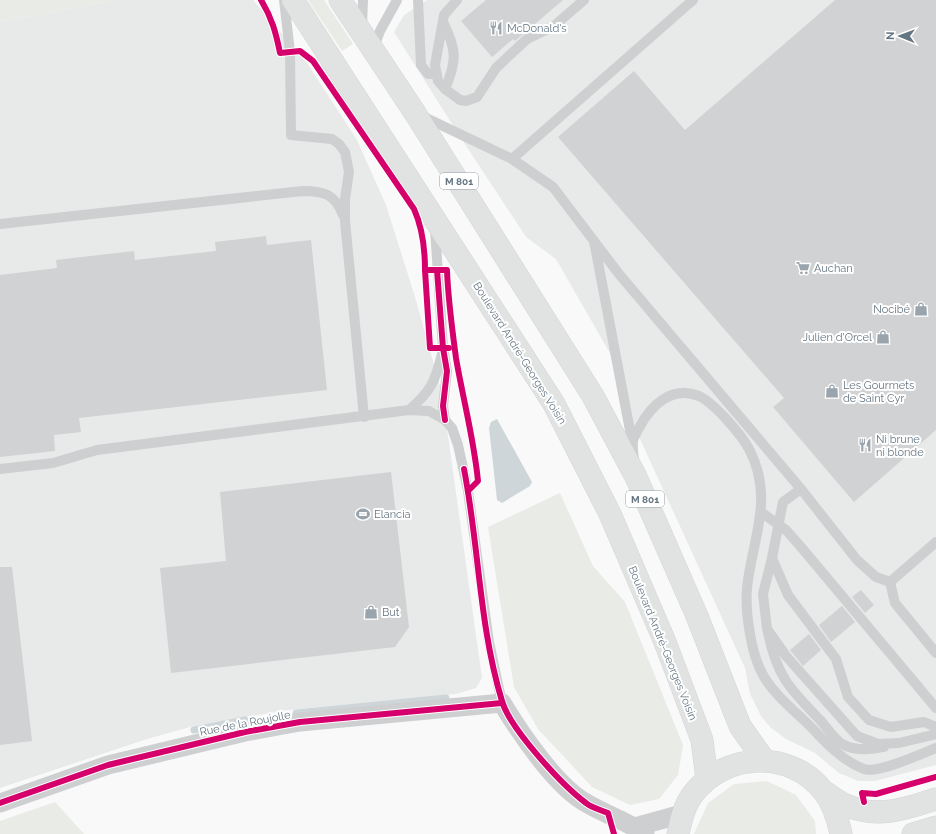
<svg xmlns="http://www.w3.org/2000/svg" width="936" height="834" viewBox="0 0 936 834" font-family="Raleway,sans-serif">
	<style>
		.built { fill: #e8e9e9 }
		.green { fill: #e8ebe6 }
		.water { fill: #ced6d9 }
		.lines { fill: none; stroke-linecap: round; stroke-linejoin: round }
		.stream { stroke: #ced6d9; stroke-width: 7 }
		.building { fill: #d0d2d3 }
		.primary-casing { stroke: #d5d6d7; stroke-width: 23 }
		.service { stroke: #cecfd0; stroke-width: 10 }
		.minor { stroke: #cecfd0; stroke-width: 19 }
		.primary { stroke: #e1e2e2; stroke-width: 22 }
		.cycleway-casing { stroke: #fff; stroke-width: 8 }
		.cycleway { stroke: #d6006c; stroke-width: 6 }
		.labels { text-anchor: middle; stroke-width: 4; stroke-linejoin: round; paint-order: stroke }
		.shield { fill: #fff; stroke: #939fa8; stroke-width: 1 }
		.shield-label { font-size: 10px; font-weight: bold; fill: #657683 }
		.poi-label { font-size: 11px; fill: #657683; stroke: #fff; text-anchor: start }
		.street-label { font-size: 11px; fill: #657683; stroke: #fff }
	</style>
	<rect width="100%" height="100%" fill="#f9f9f9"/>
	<!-- built -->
	<g class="built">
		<path d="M116,0H253L307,63L357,140L386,205L415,297L442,393L482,678L476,688L456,694L288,710L194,726L147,739L0,788V22Z"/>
		<path d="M427,0H936V765L875,781H858L839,773L815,753L786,739L771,728L761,716L750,694L745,668L629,415L623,376L556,259L526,237L459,135L394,32L404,15Z"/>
	</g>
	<!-- green -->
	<g class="green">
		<path d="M0,0H116L0,22Z"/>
		<path d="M308,0H324L353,44L342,51Z"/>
		<path d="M560,493L593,566L625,602L683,745L678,775L659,799L630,805L592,787L538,729L514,687L488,527Z"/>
		<path d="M767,781L796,795L815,821L816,834H694L708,803L734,784Z"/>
		<path d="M55,802L84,834H0V821Z"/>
	</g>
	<!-- water -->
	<path class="water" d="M497,419L532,482L530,486L502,503L497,500L489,428L491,422Z"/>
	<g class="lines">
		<!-- stream -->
		<g class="stream">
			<path d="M296,713L446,698"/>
			<path d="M194,730L245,720"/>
		</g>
	</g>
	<!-- building -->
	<g class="building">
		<path d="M486,0H563L515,41L513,39L492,57L461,21Z"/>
		<path d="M835,0H936V430L854,502L773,407L784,398L558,137L634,71L685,130Z"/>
		<path d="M266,236L267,245L311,240L327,390L79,418L81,432L54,435L55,451L0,457V275L57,268L56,260L134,251L135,260L216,251L215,242Z"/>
		<path d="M391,472L409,627L395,647L171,673L160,568L226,561L220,492Z"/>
		<path d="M0,567H12L32,741L0,745Z"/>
		<path d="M861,590L874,605L865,613L852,597Z"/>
		<path d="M842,606L855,622L831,642L819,625Z"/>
		<path d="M809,634L821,650L803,666L790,650Z"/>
	</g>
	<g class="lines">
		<!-- primary casing -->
		<g class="primary-casing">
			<g id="primary">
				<path d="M293,0L554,404L610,514L665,642L702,740L707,779"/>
				<path d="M340,0L415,113L593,396L636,477L697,616L740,726L764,760"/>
				<path d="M825,792C832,797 839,802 846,805C876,819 906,809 936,799"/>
				<path d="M678,834C681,820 684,806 693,794C725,752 791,749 824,792C833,803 838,820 841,834"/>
				<path d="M913,834L936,827"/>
			</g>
		</g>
		<!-- service -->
		<g class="service">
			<path d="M284,0L290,52L291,135L332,139L339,144L345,152L349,172L345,199V221L364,417"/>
			<path d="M418,0L421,65L428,74H436"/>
			<path d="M443,22C457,50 457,61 445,89L460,100L466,101L477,97L496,68L527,39L554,26L584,0"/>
			<path d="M362,27L363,0"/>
			<path d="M373,50L380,31L397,0"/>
			<path d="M445,89L438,81L435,65L444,15L457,0"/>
			<path d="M422,116L512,159L553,187L619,274L801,489L857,560L876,577L890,582L936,542"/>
			<path d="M512,159L693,0"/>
			<path d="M0,224L303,191C324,191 335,194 343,215"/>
			<path d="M435,229L443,348L447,371L443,406L445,420"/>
			<path d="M594,241L632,441"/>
			<path d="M409,410C431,391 435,382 442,354"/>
			<path d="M634,461C634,455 632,448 633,442C633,438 637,432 639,428C651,405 672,385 699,396C714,403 741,434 749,449C775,499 752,539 747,588C745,612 751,654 763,675C774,695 796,712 812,728C827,744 843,761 864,769C877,774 921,754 936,748"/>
			<path d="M0,469L53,463L97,450L409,410L429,411L445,420L452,428L458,445L468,491L489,642L502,703"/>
			<path d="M801,489L783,502L772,558L788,595L836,659L848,697L869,720L891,727L924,722L936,727"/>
			<path d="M761,512L786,530L801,547L936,708"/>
			<path d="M772,558L763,594L767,629L786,656L857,736L878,744L899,743L936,734"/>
			<path d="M890,582L895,603L936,653"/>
			<path d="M768,633C777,677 791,690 821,721C827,728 834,739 842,744C855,751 871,750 884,747"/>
		</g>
		<!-- minor -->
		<g class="minor">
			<path d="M0,803L108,765L245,732L300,722L502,703C520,733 557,788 588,804C607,815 627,821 645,834"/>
			<path d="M635,827L682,814"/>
		</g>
		<!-- primary -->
		<use href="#primary" class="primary"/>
		<!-- cycleway casing -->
		<g class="cycleway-casing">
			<g id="cycleway">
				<path d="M261,0C272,18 276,33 280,53L300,51L313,61L414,209C423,229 425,248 425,270H447C448,299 452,328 456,358C463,399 474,439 478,481L468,491"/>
				<path d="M425,270L430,348H449"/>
				<path d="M437,270L443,348L447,371L443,406L445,420"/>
				<path d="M464,469C479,545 479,626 502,701C510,729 563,786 586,803C592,808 601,810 608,813L614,834"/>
				<path d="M864,802L862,793L876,794L936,777"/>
				<path d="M0,803L108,765L245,732L300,722L502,703"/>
			</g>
		</g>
		<!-- cycleway -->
		<use href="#cycleway" class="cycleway"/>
	</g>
	<!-- icons -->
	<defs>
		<g id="restaurant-bare" transform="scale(1.08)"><path d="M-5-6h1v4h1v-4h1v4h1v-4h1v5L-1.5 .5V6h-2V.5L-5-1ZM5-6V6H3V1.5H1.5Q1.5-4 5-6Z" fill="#99a4ac" stroke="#fff" stroke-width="2.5" paint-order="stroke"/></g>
		<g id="supermarket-bare" transform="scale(1.08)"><path d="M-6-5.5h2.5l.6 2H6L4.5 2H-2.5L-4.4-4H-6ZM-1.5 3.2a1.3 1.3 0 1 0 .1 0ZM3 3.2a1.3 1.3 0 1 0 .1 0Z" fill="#99a4ac" stroke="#fff" stroke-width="2.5" paint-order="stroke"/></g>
		<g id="shop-bare" transform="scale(1.08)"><path d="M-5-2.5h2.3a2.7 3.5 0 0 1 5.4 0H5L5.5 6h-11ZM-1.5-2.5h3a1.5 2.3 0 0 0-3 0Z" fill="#99a4ac" stroke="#fff" stroke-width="2.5" paint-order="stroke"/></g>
		<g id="stadium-bare" transform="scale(1.08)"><path d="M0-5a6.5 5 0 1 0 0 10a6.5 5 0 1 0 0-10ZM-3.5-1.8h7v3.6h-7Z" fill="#99a4ac" stroke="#fff" stroke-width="2.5" paint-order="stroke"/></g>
	</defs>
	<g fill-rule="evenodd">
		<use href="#restaurant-bare" x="496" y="28"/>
		<use href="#supermarket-bare" x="803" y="268"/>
		<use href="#shop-bare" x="921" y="309"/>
		<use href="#shop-bare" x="883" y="337"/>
		<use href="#shop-bare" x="832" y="391"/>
		<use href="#restaurant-bare" x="865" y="445"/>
		<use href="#stadium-bare" x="363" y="514"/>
		<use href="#shop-bare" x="371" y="612"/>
	</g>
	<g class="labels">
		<!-- shield labels -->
		<g class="shield">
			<rect x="440" y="173" width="38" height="16" rx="3"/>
			<rect x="626" y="491" width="38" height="16" rx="3"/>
		</g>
		<g class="shield-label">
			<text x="459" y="185">M 801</text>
			<text x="645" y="503">M 801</text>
		</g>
		<!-- poi labels -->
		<g class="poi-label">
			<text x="507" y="32">McDonald's</text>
			<text x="814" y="272">Auchan</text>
			<text x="910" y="313" text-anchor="end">Nocibé</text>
			<text x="872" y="341" text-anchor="end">Julien d'Orcel</text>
			<text x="843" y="389">Les Gourmets<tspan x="843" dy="13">de Saint Cyr</tspan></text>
			<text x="876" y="443">Ni brune<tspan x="876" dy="13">ni blonde</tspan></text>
			<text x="374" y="518">Elancia</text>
			<text x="382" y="616">But</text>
		</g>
		<!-- street labels -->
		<g class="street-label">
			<text transform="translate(520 353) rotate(58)" y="4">Boulevard André-Georges Voisin</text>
			<text transform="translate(663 643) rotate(68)" y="4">Boulevard André-Georges Voisin</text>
			<text transform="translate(245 723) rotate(-11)" y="4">Rue de la Roujolle</text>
		</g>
	</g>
	<!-- north arrow -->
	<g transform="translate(900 36) rotate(271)" stroke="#ffffff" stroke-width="3" paint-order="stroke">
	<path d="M0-3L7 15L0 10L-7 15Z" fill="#657683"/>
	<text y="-6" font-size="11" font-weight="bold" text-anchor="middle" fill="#657683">N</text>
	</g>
</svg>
